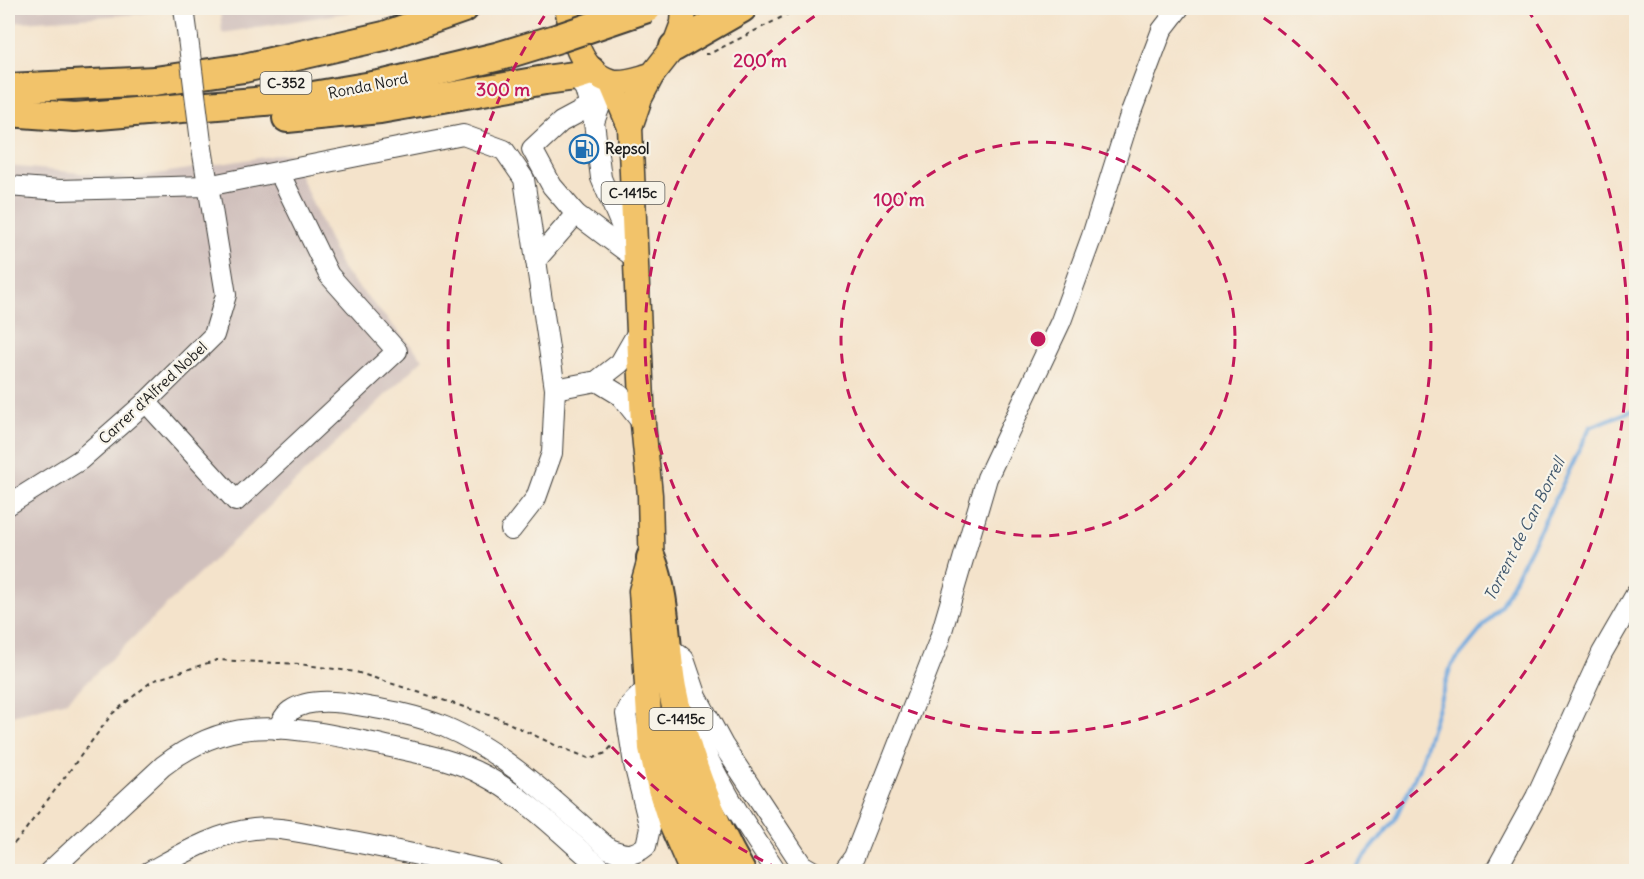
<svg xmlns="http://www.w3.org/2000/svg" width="1644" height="879" viewBox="0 0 1644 879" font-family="Delius,sans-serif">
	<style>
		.industrial { fill: #d0c0bc }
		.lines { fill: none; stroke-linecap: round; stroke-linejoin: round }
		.stream { stroke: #6ea8de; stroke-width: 4 }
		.minor-casing { stroke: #3c3a36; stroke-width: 22 }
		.major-casing { stroke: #3c3a36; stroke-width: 27 }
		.highway-casing { stroke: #3c3a36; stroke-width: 32 }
		.path { stroke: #3c3a36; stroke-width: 2; stroke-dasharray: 4.5 4.5; stroke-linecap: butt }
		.minor { stroke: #fff; stroke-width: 20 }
		.major { stroke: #f2c36a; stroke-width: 24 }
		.highway { stroke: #f2c36a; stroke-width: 28 }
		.minor-bridge-casing { stroke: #3c3a36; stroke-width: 22; stroke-linecap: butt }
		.highway-bridge-casing { stroke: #3c3a36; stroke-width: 32; stroke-linecap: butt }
		.minor-bridge { stroke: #fff; stroke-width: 20 }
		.highway-bridge { stroke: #f2c36a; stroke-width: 28 }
		.ring { fill: none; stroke: #c2185b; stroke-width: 3; stroke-dasharray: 10 8 }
		.labels { text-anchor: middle; stroke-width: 4.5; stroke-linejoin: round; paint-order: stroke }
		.shield { fill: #f7f3e8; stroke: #5e5c59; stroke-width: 1.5 }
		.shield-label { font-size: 14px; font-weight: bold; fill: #1c1c1c }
		.street-label { font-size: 15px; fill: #1c1c1c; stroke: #f7f3e8 }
		.poi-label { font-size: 15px; font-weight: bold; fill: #1c1c1c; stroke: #f7f3e8; text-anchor: start }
		.water-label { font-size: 16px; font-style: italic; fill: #3d546a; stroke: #f7f3e8 }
		.centre { fill: #c2185b; stroke: #f7f3e8; stroke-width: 3 }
		.ring-label { font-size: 18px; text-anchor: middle; font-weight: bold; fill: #c2185b; stroke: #f7f3e8; stroke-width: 4.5; stroke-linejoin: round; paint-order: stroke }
	</style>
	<rect width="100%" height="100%" fill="#f7f3e8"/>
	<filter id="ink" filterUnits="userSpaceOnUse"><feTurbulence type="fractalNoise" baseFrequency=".0167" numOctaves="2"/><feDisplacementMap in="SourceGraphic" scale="12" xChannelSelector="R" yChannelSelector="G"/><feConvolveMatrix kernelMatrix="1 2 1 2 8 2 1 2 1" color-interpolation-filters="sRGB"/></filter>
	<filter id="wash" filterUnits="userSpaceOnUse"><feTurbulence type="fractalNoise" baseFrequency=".008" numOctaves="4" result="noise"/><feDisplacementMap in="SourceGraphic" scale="24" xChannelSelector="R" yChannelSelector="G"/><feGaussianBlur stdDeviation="1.35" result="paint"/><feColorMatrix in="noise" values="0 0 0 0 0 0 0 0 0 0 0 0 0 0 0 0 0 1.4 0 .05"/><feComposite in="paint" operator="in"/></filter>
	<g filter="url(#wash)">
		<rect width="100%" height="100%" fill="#f4e3cb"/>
		<!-- industrial -->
		<g class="industrial">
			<path d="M8,8H170L139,14L8,23Z"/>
			<path d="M220,8H362L350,12L222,33Z"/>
			<path d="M290,153L342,269L423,359L67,701L8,716V166L131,178Z"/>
		</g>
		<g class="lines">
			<!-- stream -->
			<path class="stream" d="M1352,872L1394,821L1418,770L1451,666L1501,605L1557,496L1590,427L1636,409"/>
		</g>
	</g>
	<g filter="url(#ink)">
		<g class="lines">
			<!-- minor casing -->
			<g class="minor-casing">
				<g id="minor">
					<path d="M184,8L188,38"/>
					<path d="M575,76L585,89L594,122L601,178L633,253"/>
					<path d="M589,107L561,122L532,149L552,186L576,214L635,258"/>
					<path d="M594,122L600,106L605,78"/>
					<path d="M8,186L60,190L207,186L463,135L504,150L524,179L555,389L552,453L536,498L511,530"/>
					<path d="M536,260L576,214"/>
					<path d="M597,381L620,395L643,424"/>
					<path d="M555,389L597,381L620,363L639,330"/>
					<path d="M146,402L236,501L397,351L329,275L279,172"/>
					<path d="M8,505L80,460L146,402L214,335L226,295L201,142"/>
					<path d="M674,651L684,659L697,697L723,745L802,865L814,872"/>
					<path d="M691,720C712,774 745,824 777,872"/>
					<path d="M277,729C281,723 284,715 290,711C308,698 336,701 357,705C387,710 417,715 445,727C505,752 560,806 609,849C624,855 633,857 646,846L650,828L634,764L626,714L631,704L647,688"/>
					<path d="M49,872L163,766C189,746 217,732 250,729C290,725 343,737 382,745C416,753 452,758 483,775C527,798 563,836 601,868L609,872"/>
					<path d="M149,872C182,854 216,833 254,829C278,826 303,833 327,837C382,847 438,859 493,872"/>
					<path d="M843,872L854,857L939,641L987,478L1061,321L1092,236L1131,112L1162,30L1179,8"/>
					<path d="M1495,872L1536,797L1602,653L1636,594"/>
				</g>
			</g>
			<!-- major casing -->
			<g class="major-casing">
				<g id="major">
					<path d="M567,8C572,34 580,72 610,81C623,85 639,78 652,75"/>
					<path d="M611,82L630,127"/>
					<path d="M650,559L641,591L651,748L660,789L671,824L692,872"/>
					<path d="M652,576L650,495L643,424L630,127L640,98L652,75L674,47L683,23L684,8"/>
					<path d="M667,723L686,804L716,872"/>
				</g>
			</g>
			<!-- highway casing -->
			<g class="highway-casing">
				<g id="highway">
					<path d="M674,47L742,8"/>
					<path d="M8,88L155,81L244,68L384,36L464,8"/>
					<path d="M8,112L75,117L301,98L384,84L500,56L559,38"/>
					<path d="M287,118L380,109L545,80L575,76L591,71"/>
					<path d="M651,558C667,599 664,645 672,688C684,750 709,817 741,872"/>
				</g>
			</g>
			<!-- path -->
			<g class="path">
				<path d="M705,54H709L800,8"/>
				<path d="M8,850L20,837L112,714L152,681L217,660L299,664L356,672L498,718L557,746L591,759L606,753L614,743"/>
			</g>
			<!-- minor -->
			<use href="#minor" class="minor"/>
			<!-- major -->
			<use href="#major" class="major"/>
			<!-- highway -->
			<use href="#highway" class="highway"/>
			<!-- minor-bridge casing -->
			<g class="minor-bridge-casing">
				<path id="minor-bridge" d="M188,38L201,142"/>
			</g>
			<!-- highway-bridge casing -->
			<g class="highway-bridge-casing">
				<path id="highway-bridge" d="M559,38L647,8"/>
			</g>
			<!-- minor-bridge -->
			<use href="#minor-bridge" class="minor-bridge"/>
			<!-- highway-bridge -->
			<use href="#highway-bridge" class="highway-bridge"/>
		</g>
	</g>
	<!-- distance rings -->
	<g class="ring">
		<circle cx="1038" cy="339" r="197"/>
		<path d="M1249 8A393 393 0 1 1 827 8"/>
		<path d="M779 869A590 590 0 0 1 549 9M1527 9A590 590 0 0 1 1297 869"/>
	</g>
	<!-- icons -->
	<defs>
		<g id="fuel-ring" transform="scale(1.5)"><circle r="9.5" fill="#f7f3e8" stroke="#1f6fb2" stroke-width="1.5"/><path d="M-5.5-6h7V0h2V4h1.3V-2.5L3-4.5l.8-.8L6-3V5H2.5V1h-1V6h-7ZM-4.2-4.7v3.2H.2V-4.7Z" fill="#1f6fb2"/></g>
	</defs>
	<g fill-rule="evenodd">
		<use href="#fuel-ring" x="584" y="149"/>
	</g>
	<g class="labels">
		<!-- shield labels -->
		<g class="shield">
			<rect x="260.5" y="72" width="51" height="22" rx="4.5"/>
			<rect x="601.5" y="182" width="63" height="22" rx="4.5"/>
			<rect x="649.5" y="708" width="63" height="22" rx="4.5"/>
		</g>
		<g class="shield-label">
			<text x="286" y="88">C-352</text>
			<text x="633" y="198">C-1415c</text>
			<text x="681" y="724">C-1415c</text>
		</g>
		<!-- street labels -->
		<g class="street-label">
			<text transform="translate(368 86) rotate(-11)" y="5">Ronda Nord</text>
			<text transform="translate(153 393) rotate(-43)" y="5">Carrer d'Alfred Nobel</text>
		</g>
		<!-- poi labels -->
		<g class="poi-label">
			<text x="605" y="154">Repsol</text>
		</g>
		<!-- water labels -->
		<g class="water-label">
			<text transform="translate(1524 529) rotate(-63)" y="6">Torrent de Can Borrell</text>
		</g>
	</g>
	<circle cx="1038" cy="339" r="9" class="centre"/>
	<g class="ring-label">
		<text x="760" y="67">200 m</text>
		<text x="503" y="96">300 m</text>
		<text x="899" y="206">100 m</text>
	</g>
	<!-- margin -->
	<rect width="1644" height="879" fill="none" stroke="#f7f3e8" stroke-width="30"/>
</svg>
